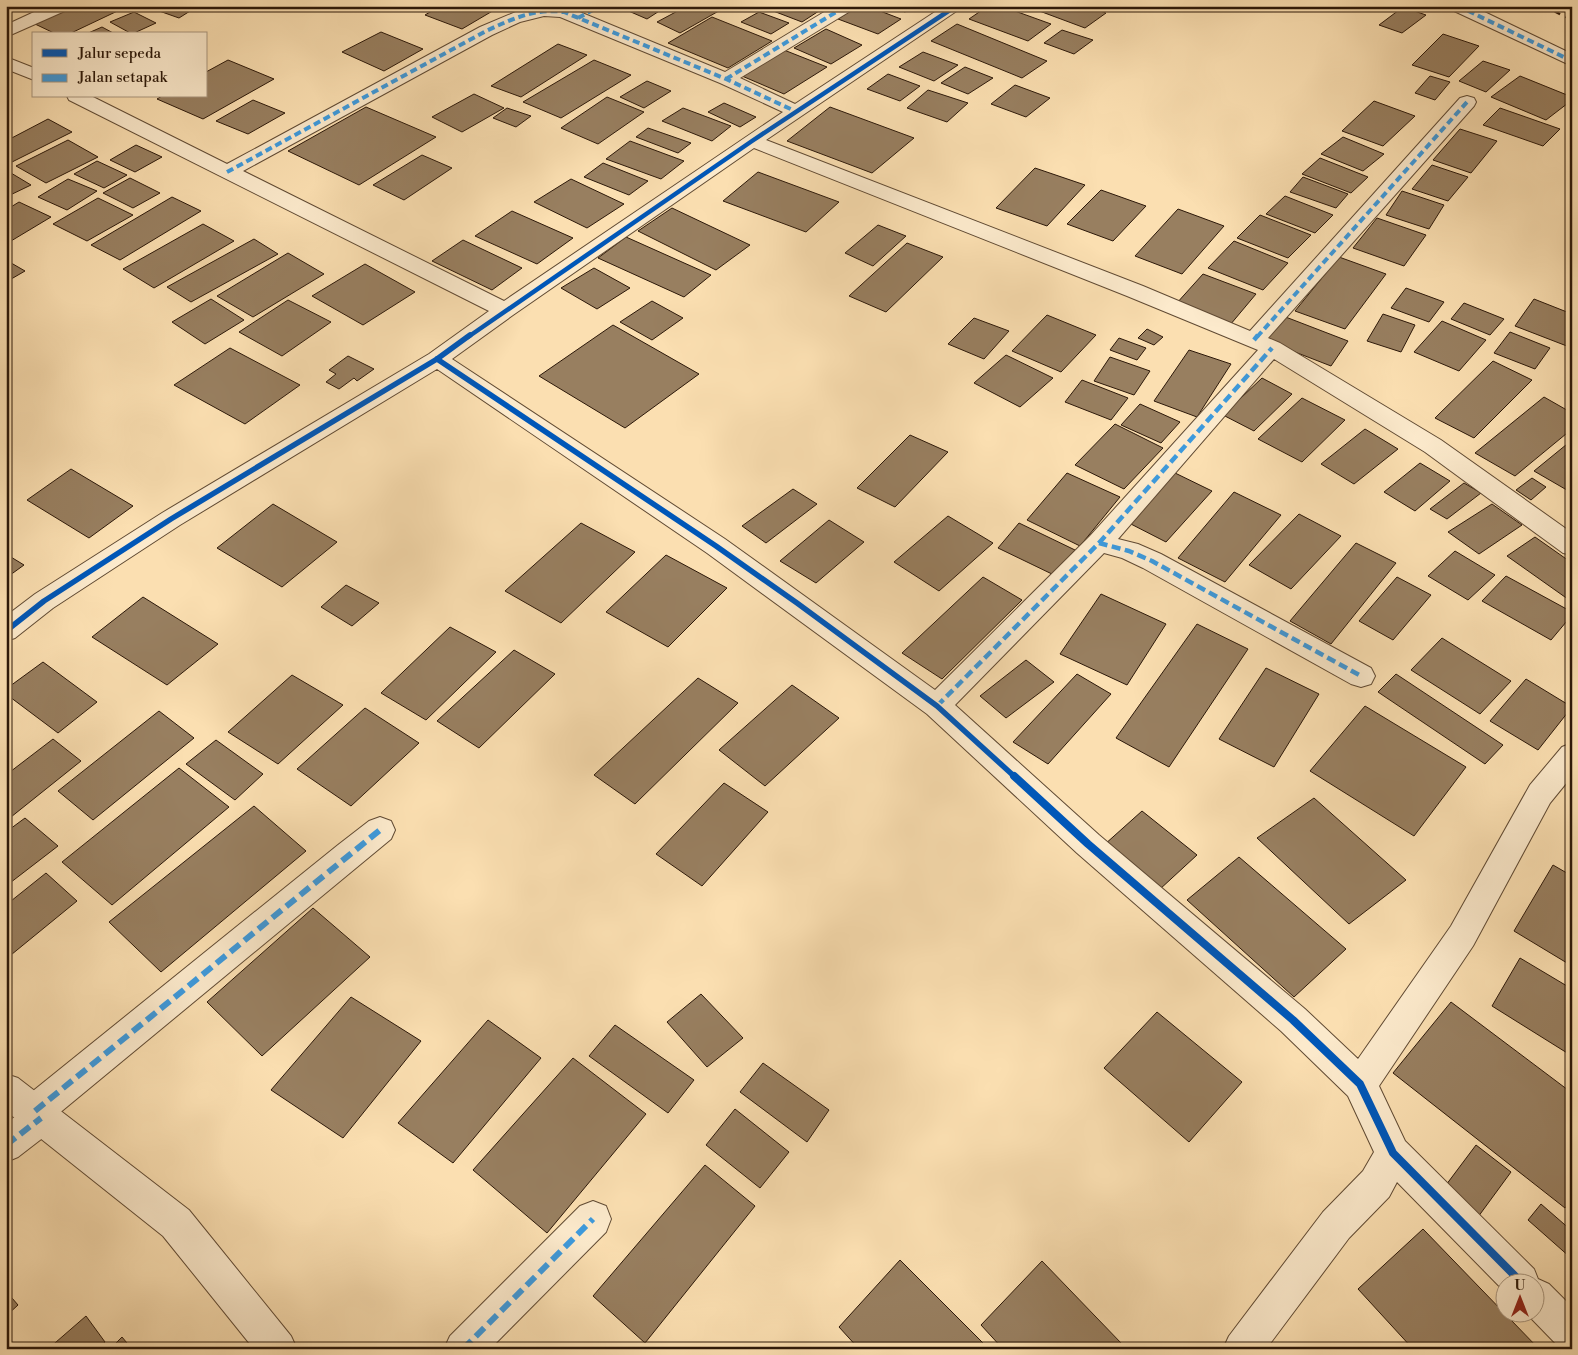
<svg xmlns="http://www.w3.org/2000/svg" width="1578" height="1355" viewBox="0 0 1578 1355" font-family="'Libre Bodoni',serif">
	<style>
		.building { fill: #987f60; stroke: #2c1809 }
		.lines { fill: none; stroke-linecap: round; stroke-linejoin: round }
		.minor-casing { stroke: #604a33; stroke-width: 2 }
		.tertiary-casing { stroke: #604a33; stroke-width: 2 }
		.minor { fill: #fceacc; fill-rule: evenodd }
		.tertiary { fill: #fceacc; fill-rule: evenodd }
		.rail { stroke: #2c1809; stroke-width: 2.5; stroke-dasharray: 6 6; stroke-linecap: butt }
		.quiet-far2 { stroke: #3d9add; stroke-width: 4; stroke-dasharray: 7 4; stroke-linecap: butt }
		.quiet-far1 { stroke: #3d9add; stroke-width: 4.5; stroke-dasharray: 9 4.5; stroke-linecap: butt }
		.quiet { stroke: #3d9add; stroke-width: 6; stroke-dasharray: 12 6; stroke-linecap: butt }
		.cycleway-far2-casing { stroke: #fceacc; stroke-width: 7 }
		.cycleway-far1-casing { stroke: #fceacc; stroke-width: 9 }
		.cycleway-casing { stroke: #fceacc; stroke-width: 11 }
		.cycleway-far2 { stroke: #0057b8; stroke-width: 4.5 }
		.cycleway-far1 { stroke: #0057b8; stroke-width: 5.5 }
		.cycleway { stroke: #0057b8; stroke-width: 8 }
	</style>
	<rect width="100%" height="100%" fill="#fbdfb1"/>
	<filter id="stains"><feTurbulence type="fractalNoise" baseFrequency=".004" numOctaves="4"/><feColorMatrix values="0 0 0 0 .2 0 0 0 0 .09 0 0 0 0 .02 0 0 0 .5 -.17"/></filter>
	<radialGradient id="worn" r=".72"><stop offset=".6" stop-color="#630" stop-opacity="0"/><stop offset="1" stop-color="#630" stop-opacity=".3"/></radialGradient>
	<!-- building -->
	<g class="building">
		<path d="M73,6H128L69,34H56L35,24Z"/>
		<path d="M145,6H198L179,18Z"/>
		<path d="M440,6H501L462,29L425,15Z"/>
		<path d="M617,6H667L647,19Z"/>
		<path d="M687,6H720L724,8L680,33L657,22Z"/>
		<path d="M772,6H815L822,9L802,22L768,9Z"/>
		<path d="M858,6H867L901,19L878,34L838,19Z"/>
		<path d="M889,6H914L905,12Z"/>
		<path d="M988,6H1001L1051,24L1028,41L969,19Z"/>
		<path d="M1026,6H1086L1106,13L1085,28Z"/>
		<path d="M1403,7L1426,15L1402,33L1379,25Z"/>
		<path d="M134,12L156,23L132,34L110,22Z"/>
		<path d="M759,12L789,23L771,34L741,22Z"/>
		<path d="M712,17L772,41L728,68L668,43Z"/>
		<path d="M957,24L1047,61L1022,78L931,41Z"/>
		<path d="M102,27L115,34H86Z"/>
		<path d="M826,29L862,45L831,64L794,48Z"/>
		<path d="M1062,30L1093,40L1074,54L1044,43Z"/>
		<path d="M381,32L423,49L384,71L342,52Z"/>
		<path d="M1443,34L1479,46L1449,77L1412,65Z"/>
		<path d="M558,44L587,55L521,97L491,86Z"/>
		<path d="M784,50L827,67L784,94L742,76Z"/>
		<path d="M923,52L958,65L934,81L899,67Z"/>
		<path d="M228,60L274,79L203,119L157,99L162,96H206V72Z"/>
		<path d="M594,60L631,75L561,118L523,102Z"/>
		<path d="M1483,61L1510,70L1486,92L1459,81Z"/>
		<path d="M965,67L993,78L968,94L941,83Z"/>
		<path d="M888,74L920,86L900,101L867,89Z"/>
		<path d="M1430,76L1450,82L1435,100L1415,93Z"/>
		<path d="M1520,76L1572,97V100L1546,120L1491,97Z"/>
		<path d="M647,81L671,91L644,108L620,97Z"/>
		<path d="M1015,85L1050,98L1026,117L991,104Z"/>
		<path d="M928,90L968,103L947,122L907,108Z"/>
		<path d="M474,94L504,108L462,132L432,117Z"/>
		<path d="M607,97L644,112L598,144L561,128Z"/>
		<path d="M253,100L285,113L248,134L216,121Z"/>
		<path d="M1374,101L1415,116L1383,146L1342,131Z"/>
		<path d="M724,103L756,117L740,127L708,112Z"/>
		<path d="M366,107L436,137L359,185L288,151Z"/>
		<path d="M830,107L914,138L872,173L787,141Z"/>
		<path d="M507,108L531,116L516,127L493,118Z"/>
		<path d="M683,108L731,126L712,141L662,121Z"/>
		<path d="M1500,108L1560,129L1543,146L1483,125Z"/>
		<path d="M48,119L72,132L6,165V141Z"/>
		<path d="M648,128L691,143L678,153L636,137Z"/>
		<path d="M1460,129L1497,141L1471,173L1433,160Z"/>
		<path d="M1343,137L1384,154L1363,171L1321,154Z"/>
		<path d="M68,140L98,157L46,183L16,166Z"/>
		<path d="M630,141L684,161L661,179L606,159Z"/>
		<path d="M136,145L162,157L135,172L110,160Z"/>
		<path d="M422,155L452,168L404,200L373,185Z"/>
		<path d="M1320,158L1368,177L1351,193L1302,174Z"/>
		<path d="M97,161L127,175L104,188L74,174Z"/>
		<path d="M603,163L648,181L629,195L584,177Z"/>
		<path d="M1432,165L1468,177L1448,201L1412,189Z"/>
		<path d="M1035,168L1085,185L1047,226L996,208Z"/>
		<path d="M6,170L31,185L6,197Z"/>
		<path d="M758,172L839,202L806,232L723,201Z"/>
		<path d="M1303,177L1348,194L1336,208L1290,192Z"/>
		<path d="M130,178L160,193L133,208L103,193Z"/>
		<path d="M68,179L97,191L67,210L38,197Z"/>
		<path d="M571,179L624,204L587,228L534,202Z"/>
		<path d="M1101,190L1146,206L1113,241L1067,224Z"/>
		<path d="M1402,191L1444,205L1429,229L1386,215Z"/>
		<path d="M1285,196L1333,215L1315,233L1266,214Z"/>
		<path d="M172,197L201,211L120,260L91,245Z"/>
		<path d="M98,198L133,215L87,241L53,224Z"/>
		<path d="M19,202L51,217L6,244V210Z"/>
		<path d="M672,208L750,245L716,270L638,231Z"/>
		<path d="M1178,209L1224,226L1182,274L1135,256Z"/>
		<path d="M512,211L573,238L537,264L475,236Z"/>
		<path d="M1260,215L1311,235L1288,258L1237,238Z"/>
		<path d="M1377,218L1426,235L1404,266L1353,248Z"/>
		<path d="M203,224L234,241L154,288L123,269Z"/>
		<path d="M878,225L906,236L873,266L845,253Z"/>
		<path d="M626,237L711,275L684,297L598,258Z"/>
		<path d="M254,239L278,254L191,302L167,287Z"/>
		<path d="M463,240L522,268L492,290L432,261Z"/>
		<path d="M1234,241L1288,263L1263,290L1208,268Z"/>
		<path d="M907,243L943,257L886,312L849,296Z"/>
		<path d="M288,253L324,274L253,317L217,296Z"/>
		<path d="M1339,257L1386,274L1345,329L1295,311Z"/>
		<path d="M6,260L25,271L6,282Z"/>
		<path d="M365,264L415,292L363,325L312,296Z"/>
		<path d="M594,268L630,288L597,309L561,288Z"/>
		<path d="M1203,274L1256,294L1230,325L1176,304Z"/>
		<path d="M1406,288L1444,302L1429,322L1391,308Z"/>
		<path d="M211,299L244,320L205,344L172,322Z"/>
		<path d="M1534,299L1572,314V348L1515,326Z"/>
		<path d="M288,300L331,322L282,356L239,332Z"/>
		<path d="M652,301L683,318L652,340L620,322Z"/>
		<path d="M1464,303L1504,319L1490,335L1451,319Z"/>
		<path d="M1383,314L1415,325L1401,352L1367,341Z"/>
		<path d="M1047,315L1096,335L1061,372L1012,351Z"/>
		<path d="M1283,316L1348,341L1331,366L1264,340Z"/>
		<path d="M974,318L1009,331L984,359L948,344Z"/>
		<path d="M1442,321L1486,340L1459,371L1414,352Z"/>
		<path d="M613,325L699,374L625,428L539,376Z"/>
		<path d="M1147,329L1163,337L1154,345L1138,338Z"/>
		<path d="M1510,332L1550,348L1535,369L1494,353Z"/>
		<path d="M1119,338L1146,348L1137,360L1110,350Z"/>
		<path d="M230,348L300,385L245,424L174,385Z"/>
		<path d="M1189,350L1231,364L1197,417L1154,401Z"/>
		<path d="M1006,355L1053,378L1020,407L974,383Z"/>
		<path d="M348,356L374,369L357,381L354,378L339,389L326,382L336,374L329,370Z"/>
		<path d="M1110,357L1150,371L1134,395L1094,381Z"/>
		<path d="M1493,361L1532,380L1474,438L1435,418Z"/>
		<path d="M1262,378L1292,394L1254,431L1223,415Z"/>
		<path d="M1082,380L1128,398L1111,420L1065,402Z"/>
		<path d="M1544,397L1572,413V429L1515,476L1475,453Z"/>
		<path d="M1302,398L1345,420L1302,462L1258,439Z"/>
		<path d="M1140,404L1180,422L1161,443L1121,425Z"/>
		<path d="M1115,424L1163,448L1124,489L1075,465Z"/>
		<path d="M1365,429L1398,449L1354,484L1321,464Z"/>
		<path d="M910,435L948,452L895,507L857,488Z"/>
		<path d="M1572,440V493L1534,471Z"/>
		<path d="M1420,463L1450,481L1415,511L1384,492Z"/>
		<path d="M71,469L133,506L89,538L27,500Z"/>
		<path d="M1173,472L1212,491L1166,542L1127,522Z"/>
		<path d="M1067,473L1120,497L1080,546L1027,520Z"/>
		<path d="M1532,478L1546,487L1531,500L1516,490Z"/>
		<path d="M1464,483L1481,493L1447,519L1430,509Z"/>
		<path d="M793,489L817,504L766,543L742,526Z"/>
		<path d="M1234,492L1281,515L1225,582L1178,558Z"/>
		<path d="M273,504L337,542L282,587L217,548Z"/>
		<path d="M1492,504L1522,525L1479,554L1448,532Z"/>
		<path d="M1299,514L1341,536L1291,589L1249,565Z"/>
		<path d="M948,516L993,543L939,591L894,562Z"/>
		<path d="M829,520L864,542L816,583L780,561Z"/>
		<path d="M581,523L635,552L561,623L505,591Z"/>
		<path d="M1019,523L1075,550L1054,575L998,548Z"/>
		<path d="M1535,537L1572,563V602L1507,556Z"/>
		<path d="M1356,543L1396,563L1331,644L1290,621Z"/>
		<path d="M1455,551L1495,575L1468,600L1428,576Z"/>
		<path d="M6,554L24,565L6,578Z"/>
		<path d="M666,555L727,588L668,647L606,612Z"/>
		<path d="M1506,576L1572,612V615L1551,640L1482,601Z"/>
		<path d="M983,577L1022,600L942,679L902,653Z"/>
		<path d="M1397,577L1431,595L1393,640L1359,621Z"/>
		<path d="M346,585L379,603L352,626L321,607Z"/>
		<path d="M1101,594L1166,624L1127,685L1060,654Z"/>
		<path d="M143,597L218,644L167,685L92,637Z"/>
		<path d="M1197,624L1248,649L1169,767L1116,738Z"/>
		<path d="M450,627L496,652L426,720L381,693Z"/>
		<path d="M1442,638L1511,681L1480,714L1411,670Z"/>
		<path d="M514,650L555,674L479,748L437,721Z"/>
		<path d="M1026,660L1054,682L1006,718L980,696Z"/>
		<path d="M43,662L97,702L58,733L6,694V689Z"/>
		<path d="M1266,668L1319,694L1274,767L1219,739Z"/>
		<path d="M1077,674L1111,694L1048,764L1013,742Z"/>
		<path d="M1396,674L1503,745L1485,764L1378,692Z"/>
		<path d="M292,675L343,705L278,764L228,732Z"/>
		<path d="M698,678L738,703L635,804L594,775Z"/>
		<path d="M1526,679L1572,707L1538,750L1490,721Z"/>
		<path d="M792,685L839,718L765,786L719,750Z"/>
		<path d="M1365,706L1466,767L1414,836L1310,771Z"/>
		<path d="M365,708L419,743L351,806L297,769Z"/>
		<path d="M159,711L194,738L93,820L58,791Z"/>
		<path d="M53,739L81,761L6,821V775Z"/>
		<path d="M216,740L263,774L235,800L186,764Z"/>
		<path d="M179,768L229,807L112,905L62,862Z"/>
		<path d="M724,783L768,812L702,886L656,854Z"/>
		<path d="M1314,798L1406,880L1349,924L1257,838Z"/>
		<path d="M254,806L306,851L161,972L109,922Z"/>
		<path d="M1142,811L1197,855L1159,890L1104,845Z"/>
		<path d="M25,818L58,846L6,886V832Z"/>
		<path d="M1239,857L1346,949L1294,997L1187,900Z"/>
		<path d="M1553,865L1572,876V966L1514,931Z"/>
		<path d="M46,873L77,901L6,959V905Z"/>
		<path d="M313,908L370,957L262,1056L207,1002Z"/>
		<path d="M1520,958L1572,989V1056L1492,1006Z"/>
		<path d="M701,994L743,1038L707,1067L667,1022Z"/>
		<path d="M351,997L421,1041L343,1138L271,1090Z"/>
		<path d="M1451,1002L1572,1093V1199L1565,1208L1393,1073Z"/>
		<path d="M1157,1012L1242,1082L1189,1142L1104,1068Z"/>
		<path d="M488,1020L541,1058L453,1163L398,1123Z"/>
		<path d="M615,1025L694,1080L668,1113L589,1056Z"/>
		<path d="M573,1058L646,1114L547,1233L473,1170Z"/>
		<path d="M763,1063L829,1110L807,1142L740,1092Z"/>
		<path d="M735,1109L789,1152L760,1188L706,1145Z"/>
		<path d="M1476,1145L1511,1172L1478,1217L1443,1189Z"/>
		<path d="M705,1165L755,1206L645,1343L593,1296Z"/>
		<path d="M1541,1204L1572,1231L1571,1258L1528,1220Z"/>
		<path d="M1423,1229L1539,1349H1413L1358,1289Z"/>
		<path d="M900,1260L989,1349H859L839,1327Z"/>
		<path d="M1042,1261L1122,1344L1118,1349H1003L981,1325Z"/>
		<path d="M6,1291L18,1305L6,1316Z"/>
		<path d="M86,1316L105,1342L97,1349H48Z"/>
		<path d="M122,1337L132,1349H110Z"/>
	</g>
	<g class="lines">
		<!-- minor casing -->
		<g class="minor-casing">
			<g id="minor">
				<path d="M47,6H69L67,10L6,37V25Z"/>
				<path d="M541,6L570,8L725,72L834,6H854L852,10L740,78L795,104L944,6H964L766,140L1143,286L1250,331L1460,98L1467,96L1474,98L1476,102L1474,106L1268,338L1280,343L1441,440L1572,533V555L1563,553L1425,452L1274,359L1118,539L1138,544L1161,554L1371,668L1375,676L1371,684L1361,687L1351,684L1143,568L1122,558L1104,553L955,705L1099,835L1305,1009L1358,1059L1451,926L1530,785L1562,747L1572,743V776L1550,803L1473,946L1379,1086L1405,1141L1534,1269L1538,1279L1549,1284L1572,1307V1349L1559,1347L1525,1312H1536V1282H1506V1293L1397,1182L1389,1197L1349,1238L1266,1349H1223L1229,1336L1323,1212L1363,1171L1374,1152L1348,1096L1281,1031L1077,853L927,714L707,553L437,369L180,525L53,608L15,638L6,641V616L35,594L162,513L429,354L489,311L69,100L67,96H91L227,164L480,27L518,11ZM544,16L560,17L720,83L783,112L504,301L243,171L492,35L520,22ZM754,148L1127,296L1258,350L1090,536L935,690L725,539L452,359L513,315Z"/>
				<path d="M1450,6H1472L1572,54V66L1452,10Z"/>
				<path d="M6,57L34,68V80L6,69Z"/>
				<path d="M380,817L391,821L395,830L391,839L57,1115L58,1118L53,1130L18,1157L6,1162V1123L19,1114L18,1111L23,1099L338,845L369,821Z"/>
				<path d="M593,1201L606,1206L611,1219L606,1232L490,1349H444L450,1336L580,1206Z"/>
			</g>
		</g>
		<!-- tertiary casing -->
		<g class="tertiary-casing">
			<path id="tertiary" d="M6,1074L18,1078L189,1210L291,1336L297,1349H254L163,1236L6,1111Z"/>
		</g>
		<!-- minor -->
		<use href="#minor" class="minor"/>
		<!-- tertiary -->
		<use href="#tertiary" class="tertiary"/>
		<!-- rail -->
		<path class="rail" d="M1544,6L1572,20"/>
		<!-- quiet-far2 -->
		<g class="quiet-far2">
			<path d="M1458,6L1572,61"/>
			<path d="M578,18L600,6"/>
			<path d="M726,79L846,6"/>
			<path d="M227,172L486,31C512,19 535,8 564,12L726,79L797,112"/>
			<path d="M1257,337L1467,102"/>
		</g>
		<!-- quiet-far1 -->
		<g class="quiet-far1">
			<path d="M1254,340L1258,335"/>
			<path d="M1099,543L1272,348"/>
			<path d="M937,706L1099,543L1129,551L1152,561L1361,676"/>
		</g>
		<!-- quiet -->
		<g class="quiet">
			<path d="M35,1111L380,830"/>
			<path d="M6,1145L41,1118"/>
			<path d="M463,1349L593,1219"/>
		</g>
		<!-- cycleway-far2 casing -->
		<g class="cycleway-far2-casing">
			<path id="cycleway-far2" d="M468,337L752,141L956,6"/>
		</g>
		<!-- cycleway-far1 casing -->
		<g class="cycleway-far1-casing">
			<g id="cycleway-far1">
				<path d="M437,359L716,546L797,603L937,706L1015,777"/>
				<path d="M6,631L44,601L171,519L437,359L470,335"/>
			</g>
		</g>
		<!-- cycleway casing -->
		<g class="cycleway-casing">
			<path id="cycleway" d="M1014,776L1088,844L1293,1020L1360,1084L1393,1153L1521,1282"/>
		</g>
		<!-- cycleway-far2 -->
		<use href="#cycleway-far2" class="cycleway-far2"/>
		<!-- cycleway-far1 -->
		<use href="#cycleway-far1" class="cycleway-far1"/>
		<!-- cycleway -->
		<use href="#cycleway" class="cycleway"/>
	</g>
	<!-- margin -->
	<rect width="1578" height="1355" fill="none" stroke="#fbdfb1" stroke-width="25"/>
	<rect x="8" y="8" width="1563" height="1340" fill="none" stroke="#2c1809" stroke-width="2.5"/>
	<rect x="12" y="12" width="1553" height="1330" fill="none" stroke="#2c1809"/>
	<!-- legend -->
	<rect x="32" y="32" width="175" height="65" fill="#fceacc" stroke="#a9967e"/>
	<rect x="42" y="49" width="25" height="8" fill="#0057b8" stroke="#a9967e"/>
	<text x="78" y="58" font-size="15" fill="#2c1809">Jalur sepeda</text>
	<rect x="42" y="74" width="25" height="8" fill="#3d9add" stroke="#a9967e"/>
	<text x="78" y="82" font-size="15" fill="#2c1809">Jalan setapak</text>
	<!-- north arrow -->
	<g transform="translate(1520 1298)"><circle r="24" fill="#fceacc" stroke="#a9967e"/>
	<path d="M0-4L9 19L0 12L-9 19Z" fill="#8f2418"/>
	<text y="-8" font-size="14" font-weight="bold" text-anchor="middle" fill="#2c1809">U</text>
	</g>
	<rect width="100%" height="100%" filter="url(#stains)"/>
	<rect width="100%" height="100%" fill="url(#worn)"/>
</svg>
